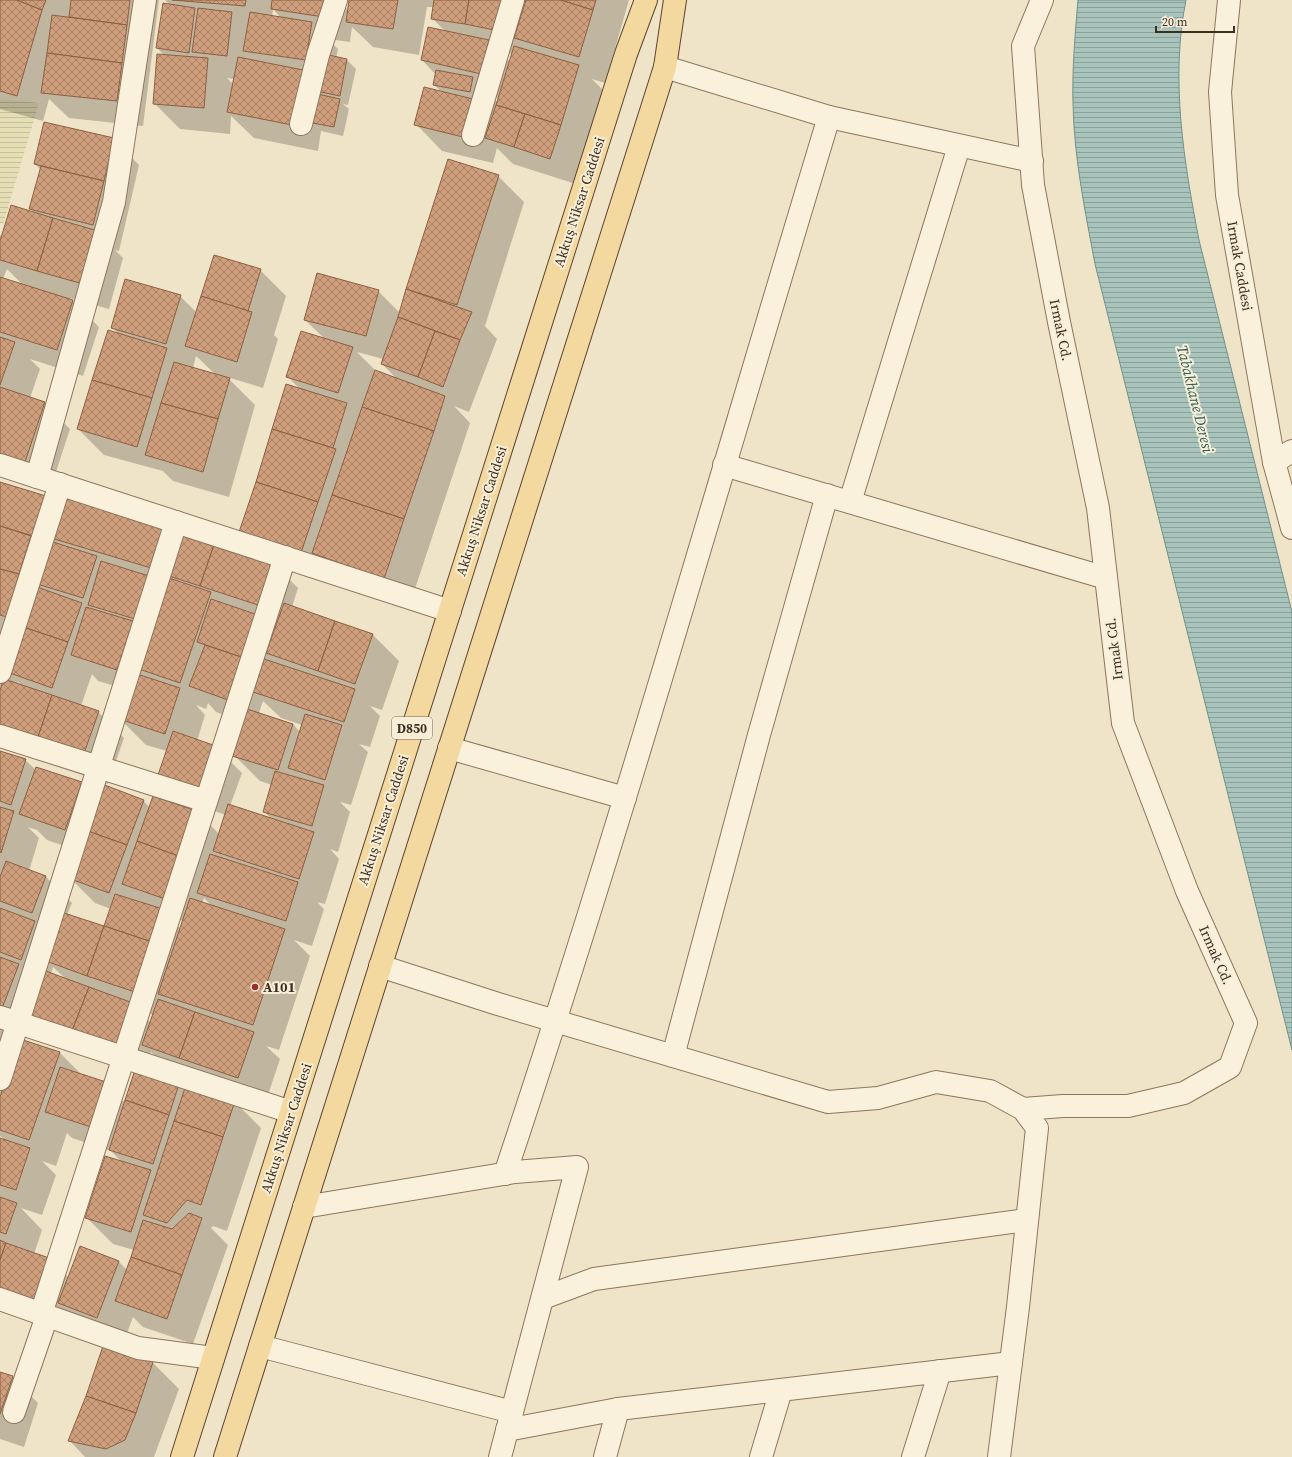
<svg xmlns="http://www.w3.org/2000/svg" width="1292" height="1457" viewBox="0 0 1292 1457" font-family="'Source Serif 4',serif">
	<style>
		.farmland { fill: url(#farmland-rules) }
		.water { fill: url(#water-rules); stroke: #6f938a }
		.shadow { fill: #0003; fill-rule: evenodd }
		.building { fill: url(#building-cross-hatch); stroke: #8d5f41 }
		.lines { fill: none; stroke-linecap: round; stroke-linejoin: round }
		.minor-casing { stroke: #8d765c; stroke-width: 24 }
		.major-casing { stroke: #5b4430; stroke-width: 24 }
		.minor { stroke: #faf1dc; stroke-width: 22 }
		.major { stroke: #f3d9a0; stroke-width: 22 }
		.poi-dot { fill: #9e2a2b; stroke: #f7eed8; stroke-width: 1.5 }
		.labels { text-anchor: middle; stroke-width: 4; stroke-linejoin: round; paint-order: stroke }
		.shield { fill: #f7eed8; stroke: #756857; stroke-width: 1 }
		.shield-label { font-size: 13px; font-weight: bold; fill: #3d2e20 }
		.street-label { font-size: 14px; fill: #3d2e20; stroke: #f7eed8 }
		.poi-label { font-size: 14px; font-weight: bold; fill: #3d2e20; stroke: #f7eed8; text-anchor: start }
		.water-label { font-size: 15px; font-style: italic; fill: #2f5d5a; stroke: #f7eed8 }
	</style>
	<defs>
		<pattern id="farmland-rules" width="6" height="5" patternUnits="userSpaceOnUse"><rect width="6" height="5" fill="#e6deb5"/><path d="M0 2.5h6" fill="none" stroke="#c6bf9b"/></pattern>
		<pattern id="water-rules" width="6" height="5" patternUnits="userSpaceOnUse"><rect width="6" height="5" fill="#a9c4bc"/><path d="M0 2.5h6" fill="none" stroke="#8ba098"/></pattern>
		<pattern id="building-cross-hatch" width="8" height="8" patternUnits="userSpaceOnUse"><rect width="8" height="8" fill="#cf9f7d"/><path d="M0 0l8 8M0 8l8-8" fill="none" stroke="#a98266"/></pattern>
	</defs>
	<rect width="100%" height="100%" fill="#f0e4c8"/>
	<!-- farmland -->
	<path class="farmland" d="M0,99L39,103L3,224L0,223Z"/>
	<!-- water -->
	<path class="water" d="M1078,0H1186C1170,79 1184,162 1199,240L1292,612V1050L1095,264C1085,211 1074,157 1073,104C1072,69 1075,35 1078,0Z"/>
	<!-- shadow -->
	<g class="shadow">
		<path d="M0,0H159L143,126L69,118L49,99L43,121L0,109Z"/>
		<path d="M165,0H338L348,10L350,0H504L521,17L525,0H629L605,83L592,79L605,92L576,184L513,164L497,148L493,163L442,151L416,124L442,92L434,85L436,75L422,60L445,31L432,18L434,7H427L419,55L373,47L352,27L350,42L328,39L338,49L336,58L347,60L356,69L348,105L343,104L349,109L343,136L321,131L318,151L254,138L231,116L230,134L180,129L154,103L165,56L157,48L170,5ZM273,9L281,18L272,17ZM499,51L512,54L510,62ZM227,78L234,79L233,84ZM491,96L499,98L497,102Z"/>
		<path d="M113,139L139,165L119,251L115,250L123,258L109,309L70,298L99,327L83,376L30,359L40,369L30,398L44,403L70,429L51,487L0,468V235L2,237L36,214L31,209L41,170L35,164ZM7,269L22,284L3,279Z"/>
		<path d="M449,160L498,176L524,202L485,326L497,339L469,412L454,406L470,423L410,604L269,559L298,588L292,607L373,635L399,661L382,710L370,706L380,716L370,747L359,744L368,752L351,805L340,802L350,812L338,852L330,849L339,859L325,904L317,902L324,909L312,946L294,940L310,956L279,1050L266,1046L280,1059L265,1104L170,1071L151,1052L144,1071L235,1102L261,1128L227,1231L213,1226L211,1228L228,1245L193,1344L143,1327L133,1317L123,1344L0,1306V1139L5,1140L0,1136V1028L19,1046L21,1040L60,1053L82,1075L106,1083L125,1103L136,1070L0,1027V752L25,760L36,770L81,783L97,799L143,800L150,808L199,813L219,834L226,815L185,801L167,751L146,745L120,719L129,690L98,681L92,674L81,706L98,712L124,738L108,784L15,752L0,738V483L45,497L240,532L287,385L301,390L287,376L325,339L305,320L378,291L400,313ZM357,352L383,359L382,364L398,380L376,371ZM266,624L276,628L275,633ZM18,682L23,687L17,685ZM263,701L281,718L302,725L300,732L293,724L259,713ZM208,703L216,712L244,722L234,755L260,781L272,785L264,812L272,819L230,806L242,773L216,747L197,741L205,715L196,705L206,709ZM28,827L37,830L47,840L79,851L69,877L95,903L111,909L105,927L67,915L72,903L46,877L29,871L39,838ZM204,898L213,907L202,903ZM169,916L183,921L181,929ZM53,967L66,979L51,974ZM139,1010L154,1015L151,1023ZM67,1133L72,1138L111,1151L122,1162L87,1218L113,1244L134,1250L127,1270L119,1262L69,1278L51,1260L34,1254L42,1230L21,1208L42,1215L56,1175L42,1161L56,1166Z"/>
		<path d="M260,270L286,296L274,335L278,339L263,388L227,377L255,405L229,497L173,481L163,471L104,455L78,429L119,335L112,327L180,296L197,313ZM196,356L215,374L193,368Z"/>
		<path d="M104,1347L153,1363L179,1389L154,1457H85L69,1440L87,1396Z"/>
		<path d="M0,1373L12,1377L38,1403L24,1447L0,1439Z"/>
	</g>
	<!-- building -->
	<g class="building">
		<path d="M0,0H17L42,10L17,96L0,91Z"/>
		<path d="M17,0H46L42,10Z"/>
		<path d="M71,0H130L127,25L69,17Z"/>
		<path d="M172,0H246L245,6Z"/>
		<path d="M272,0H327L324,17L271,9Z"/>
		<path d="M349,0H398L393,29L346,22Z"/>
		<path d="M434,0H469L465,24L431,19Z"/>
		<path d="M469,0H504L499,31L465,24Z"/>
		<path d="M526,0H561L593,10L579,57L514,38Z"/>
		<path d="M561,0H596L593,10Z"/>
		<path d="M163,3L195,8L189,53L156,48Z"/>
		<path d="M198,8L232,12L227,56L192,52Z"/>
		<path d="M250,12L312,22L306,60L243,51Z"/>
		<path d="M52,15L127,25L122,63L47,53Z"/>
		<path d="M428,27L489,40L481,74L421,60Z"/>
		<path d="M514,46L579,65L561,125L496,105Z"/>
		<path d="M47,53L122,63L117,101L41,93Z"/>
		<path d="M157,54L208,58L204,108L153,104Z"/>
		<path d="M324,54L347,59L340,96L316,91Z"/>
		<path d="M238,57L303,70L292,125L227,112Z"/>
		<path d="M436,70L473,77L470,92L433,85Z"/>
		<path d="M424,87L477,100L467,138L414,125Z"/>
		<path d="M313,93L340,99L334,127L307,122Z"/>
		<path d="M496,105L525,114L514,147L485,138Z"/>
		<path d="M525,114L561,125L550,159L514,147Z"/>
		<path d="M44,122L114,138L104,181L34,164Z"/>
		<path d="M448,159L499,175L457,305L406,289Z"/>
		<path d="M41,166L104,181L93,225L29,209Z"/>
		<path d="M11,205L53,218L37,271L0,260V241Z"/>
		<path d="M53,218L98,231L83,284L37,271Z"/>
		<path d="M214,255L261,269L248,311L201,296Z"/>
		<path d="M317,273L379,290L366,336L304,320Z"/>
		<path d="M0,277L73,300L57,350L0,332Z"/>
		<path d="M125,279L181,295L166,344L111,328Z"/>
		<path d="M406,289L472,312L460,340L398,317Z"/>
		<path d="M201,296L252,312L237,362L185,346Z"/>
		<path d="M398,317L435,331L418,377L381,364Z"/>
		<path d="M108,330L167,348L152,398L92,380Z"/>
		<path d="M301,331L353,347L338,393L286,377Z"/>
		<path d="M435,331L460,340L443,387L418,377Z"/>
		<path d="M0,337L15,342L0,385Z"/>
		<path d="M174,362L230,378L218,419L161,403Z"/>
		<path d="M375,370L445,396L434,431L362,407Z"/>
		<path d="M92,380L152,398L137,447L77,429Z"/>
		<path d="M286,384L347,403L333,448L272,429Z"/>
		<path d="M0,387L45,402L25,462L0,454Z"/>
		<path d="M161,403L218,419L203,472L145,455Z"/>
		<path d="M362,407L434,431L404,519L332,495Z"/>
		<path d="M272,429L336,449L318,502L256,482Z"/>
		<path d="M0,482L46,496L33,536L0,526Z"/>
		<path d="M256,482L318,502L301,553L239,532Z"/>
		<path d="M332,495L404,519L384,579L312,553Z"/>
		<path d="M64,496L164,527L151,568L51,538Z"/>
		<path d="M0,526L31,536L19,574L0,569Z"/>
		<path d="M183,532L215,542L200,586L169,576Z"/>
		<path d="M50,541L97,556L83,598L37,584Z"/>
		<path d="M215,542L273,561L258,605L200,586Z"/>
		<path d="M101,561L149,576L135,619L88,605Z"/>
		<path d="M0,569L19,574L7,617L0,615Z"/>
		<path d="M166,577L211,592L180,683L136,668Z"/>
		<path d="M37,587L82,603L68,642L23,627Z"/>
		<path d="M211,599L258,615L244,658L197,642Z"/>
		<path d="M284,603L335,621L318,671L266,653Z"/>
		<path d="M86,607L133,621L117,670L71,655Z"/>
		<path d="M335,621L373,634L355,684L318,671Z"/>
		<path d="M23,627L68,642L52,688L7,672Z"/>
		<path d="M205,645L244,658L228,700L189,686Z"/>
		<path d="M264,659L355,689L344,722L253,692Z"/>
		<path d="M134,673L180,688L165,734L119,719Z"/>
		<path d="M4,679L52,695L36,743L0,731V690Z"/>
		<path d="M52,695L99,711L82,759L36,743Z"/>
		<path d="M247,709L293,724L278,770L232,756Z"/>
		<path d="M305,714L342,725L325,780L288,768Z"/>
		<path d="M173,731L216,746L201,790L158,775Z"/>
		<path d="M0,751L26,759L11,805L0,801Z"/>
		<path d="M36,767L82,782L65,830L19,814Z"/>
		<path d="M275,771L324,785L312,826L263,812Z"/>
		<path d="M102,784L144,800L127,845L85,830Z"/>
		<path d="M153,796L199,812L184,858L137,841Z"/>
		<path d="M228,804L314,832L299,879L213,851Z"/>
		<path d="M0,807L14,811L1,853L0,852Z"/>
		<path d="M85,830L127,845L109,893L68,878Z"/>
		<path d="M137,841L184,858L168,900L122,884Z"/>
		<path d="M210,854L298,882L286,921L197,893Z"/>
		<path d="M6,861L46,876L32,913L0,901V877Z"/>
		<path d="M115,894L163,909L152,942L104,926Z"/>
		<path d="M190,898L285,929L253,1025L158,994Z"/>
		<path d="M0,908L35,921L21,960L0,952Z"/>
		<path d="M64,913L104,926L87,976L46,961Z"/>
		<path d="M104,926L152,942L135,992L87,976Z"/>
		<path d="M0,957L19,964L1,1011H0Z"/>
		<path d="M43,970L89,987L72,1031L26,1014Z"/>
		<path d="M89,987L133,1003L117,1047L72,1031Z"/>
		<path d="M158,999L195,1012L179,1058L142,1045Z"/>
		<path d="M195,1012L254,1032L238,1078L179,1058Z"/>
		<path d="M20,1039L60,1052L29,1140L0,1130V1097Z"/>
		<path d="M60,1067L106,1082L91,1127L45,1112Z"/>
		<path d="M136,1067L180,1081L169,1115L125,1100Z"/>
		<path d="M186,1085L235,1101L223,1137L174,1121Z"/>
		<path d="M125,1100L169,1115L153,1164L109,1150Z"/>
		<path d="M174,1121L223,1137L201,1205L187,1200L167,1223L143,1215Z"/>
		<path d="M0,1138L30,1148L16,1190L0,1185Z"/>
		<path d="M105,1156L151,1170L131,1232L85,1218Z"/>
		<path d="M0,1197L17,1203L6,1234L0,1232Z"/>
		<path d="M189,1213L202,1218L182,1275L131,1257L143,1220L172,1229Z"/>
		<path d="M0,1240L6,1243L0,1260Z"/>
		<path d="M6,1243L52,1259L35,1303L0,1290V1260Z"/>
		<path d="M80,1246L119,1261L97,1318L58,1303Z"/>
		<path d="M131,1257L182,1275L167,1319L115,1301Z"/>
		<path d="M103,1346L153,1362L136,1413L86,1396Z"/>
		<path d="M0,1372L13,1376L0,1414Z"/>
		<path d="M86,1396L136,1413L125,1440L106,1449L68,1441Z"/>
	</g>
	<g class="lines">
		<!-- minor casing -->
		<g class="minor-casing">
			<g id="minor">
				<path d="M1229,0L1220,92L1227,195L1274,462L1292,528"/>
				<path d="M665,67L829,117L1032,161"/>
				<path d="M301,124L318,55L336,0"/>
				<path d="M473,135L513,0"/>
				<path d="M1274,462L1292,451"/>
				<path d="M0,465L450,611"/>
				<path d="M724,465L1106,578"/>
				<path d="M37,477L114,202L145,0"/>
				<path d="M850,502L959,146"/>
				<path d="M0,672L60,484"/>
				<path d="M0,736L206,801"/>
				<path d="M449,748L625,798"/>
				<path d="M380,966L498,1004L828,1102L878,1098L936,1082L990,1091L1023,1109L1037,1128L1018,1307L999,1457"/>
				<path d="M0,1017L291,1112"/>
				<path d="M673,1056L759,735L827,495"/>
				<path d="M0,1079L176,522"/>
				<path d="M1023,1109L1063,1106H1128L1184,1093L1230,1067L1246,1023L1187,891L1123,723L1098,508L1059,322L1033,185L1023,46L1042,0"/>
				<path d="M505,1174C622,824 722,469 829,117"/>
				<path d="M304,1207L515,1172L577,1167L500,1457"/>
				<path d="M543,1298L594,1279L1027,1220"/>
				<path d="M0,1299L138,1348L213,1358"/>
				<path d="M41,1314L285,557"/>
				<path d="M260,1346L512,1412"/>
				<path d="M14,1412L47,1316"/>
				<path d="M507,1430L618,1409L1011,1363"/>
				<path d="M605,1457L618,1409"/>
				<path d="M761,1457L781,1390"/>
				<path d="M913,1457L940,1371"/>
			</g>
		</g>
		<!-- major casing -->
		<g class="major-casing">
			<g id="major">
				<path d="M182,1457L626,54L646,0"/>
				<path d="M225,1457L665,67L675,0"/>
			</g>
		</g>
		<!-- minor -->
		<use href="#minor" class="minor"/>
		<!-- major -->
		<use href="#major" class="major"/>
	</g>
	<!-- markers -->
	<circle class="poi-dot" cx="255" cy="987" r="4"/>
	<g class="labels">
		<!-- shield labels -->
		<rect class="shield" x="392" y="717" width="40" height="22" rx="3"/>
		<g class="shield-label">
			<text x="412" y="733">D850</text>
		</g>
		<!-- street labels -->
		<g class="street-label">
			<text transform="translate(579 202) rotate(-72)" y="5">Akkuş Niksar Caddesi</text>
			<text transform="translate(1240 266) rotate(80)" y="5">Irmak Caddesi</text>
			<text transform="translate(1061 330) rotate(78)" y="5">Irmak Cd.</text>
			<text transform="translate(481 511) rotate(-72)" y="5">Akkuş Niksar Caddesi</text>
			<text transform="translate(1114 649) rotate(-97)" y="5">Irmak Cd.</text>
			<text transform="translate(383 820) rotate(-72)" y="5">Akkuş Niksar Caddesi</text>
			<text transform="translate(1216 955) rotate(66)" y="5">Irmak Cd.</text>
			<text transform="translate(286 1128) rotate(-72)" y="5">Akkuş Niksar Caddesi</text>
		</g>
		<!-- poi labels -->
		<g class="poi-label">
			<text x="263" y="992">A101</text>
		</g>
		<!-- water labels -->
		<g class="water-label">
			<text transform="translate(1195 399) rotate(76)" y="5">Tabakhane Deresi</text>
		</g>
	</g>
	<!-- scale -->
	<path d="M1156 26v6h78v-6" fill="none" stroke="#3d2e20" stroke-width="2"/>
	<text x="1162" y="26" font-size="12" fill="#3d2e20" stroke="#f7eed8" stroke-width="3" paint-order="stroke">20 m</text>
</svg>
